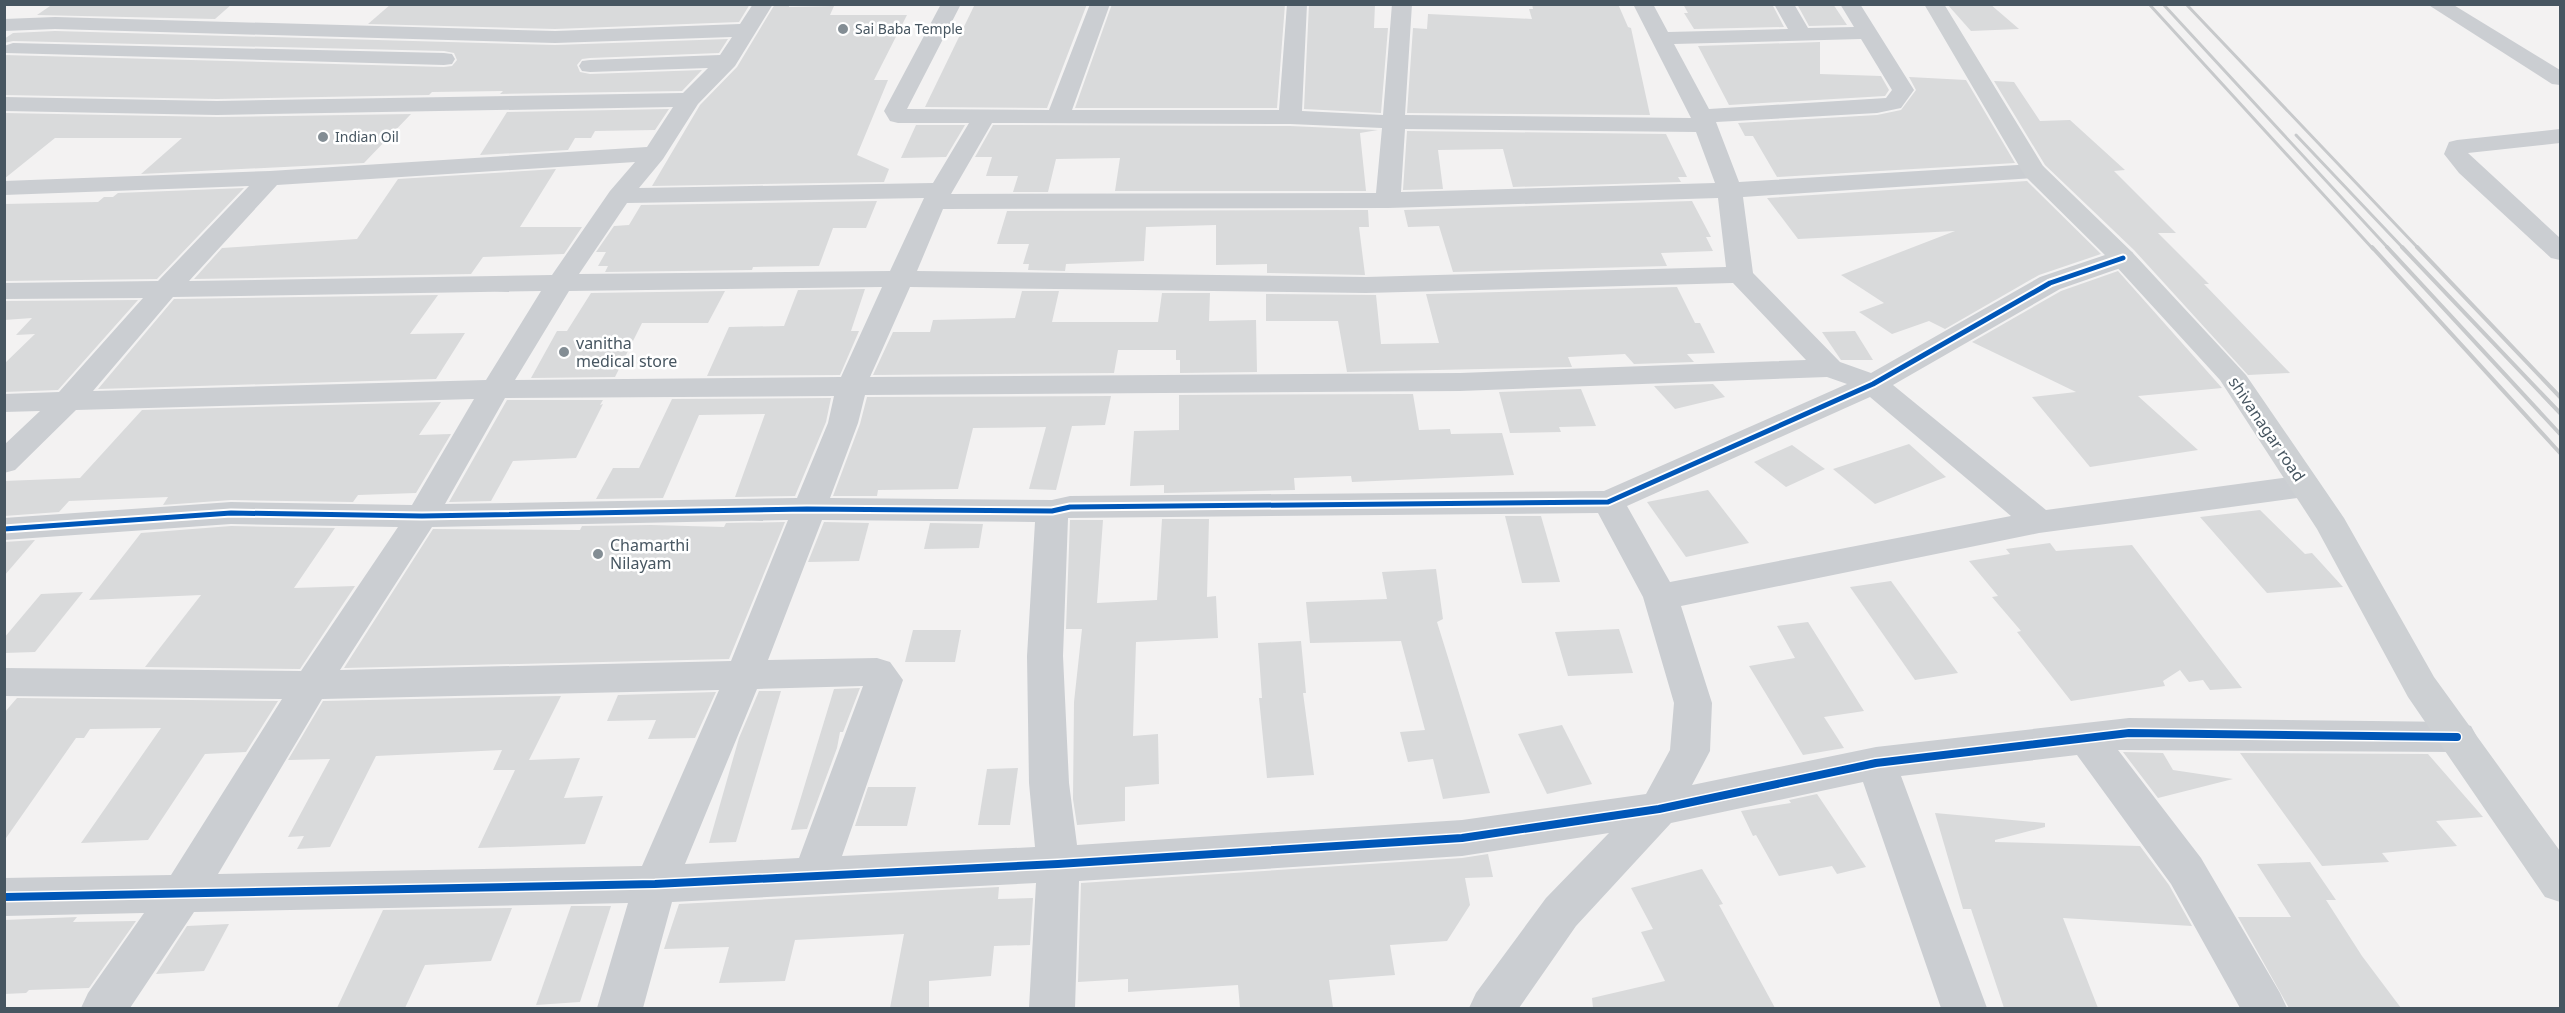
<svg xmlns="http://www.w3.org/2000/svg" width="2565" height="1013" viewBox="0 0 2565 1013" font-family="'Noto Sans',sans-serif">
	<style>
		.building { fill: #d9dadb }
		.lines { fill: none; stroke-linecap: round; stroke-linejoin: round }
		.street { fill: #cbced2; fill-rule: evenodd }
		.secondary { fill: #cdd0d3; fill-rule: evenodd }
		.rail-far1 { stroke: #c7c9cb; stroke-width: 3 }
		.rail { stroke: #c7c9cb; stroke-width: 4 }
		.cycleway-far1-casing { stroke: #fff; stroke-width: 9 }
		.cycleway-casing { stroke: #fff; stroke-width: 11 }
		.cycleway-far1 { stroke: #0057b8; stroke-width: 5 }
		.cycleway { stroke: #0057b8; stroke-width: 8 }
		.poi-dot { fill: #838d94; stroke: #fff; stroke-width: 2 }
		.labels { text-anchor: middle; stroke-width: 5; stroke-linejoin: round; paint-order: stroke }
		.far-poi-label { font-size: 14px; fill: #475661; stroke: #fff; text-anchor: start }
		.poi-label { font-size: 16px; fill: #475661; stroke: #fff; text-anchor: start }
		.street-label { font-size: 16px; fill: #475661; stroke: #fff }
	</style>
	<rect width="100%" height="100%" fill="#f3f2f2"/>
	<!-- building -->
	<g class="building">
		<path d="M53,4H232L215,19L37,15Z"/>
		<path d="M391,4H750L739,22L555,29L368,24Z"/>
		<path d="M775,4H789V7L834,6L830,15H907L874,80H888L857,155L889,169L884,182L652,186L700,105L737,67Z"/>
		<path d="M975,4H1087L1047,108L925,107Z"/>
		<path d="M1112,4H1285L1277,108H1075Z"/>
		<path d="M1309,4H1375L1374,28H1388L1381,113L1304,109Z"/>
		<path d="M1532,4H1618L1628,27L1631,28L1650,115L1407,113L1413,28L1427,29L1428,14L1532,19L1529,9H1533Z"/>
		<path d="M1683,4H1772L1784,27L1694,29L1684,13H1688Z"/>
		<path d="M1797,4H1833L1847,25L1809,26Z"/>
		<path d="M1947,4H1990L2019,29L1971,31Z"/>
		<path d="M55,31L555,45L728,39L719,53L590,58L582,59L577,65L580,72L590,74L702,70L682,91L500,94L503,91L432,92L429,95L217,99L4,95V55L444,67L452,66L457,60L454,53L444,51L13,41L4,43V39L13,33Z"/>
		<path d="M1820,42V74L1881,76L1889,90L1885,96L1729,105L1698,46Z"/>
		<path d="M1909,77L1966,80L2015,163L1777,177L1753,136H1745L1738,123L1877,115L1901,110L1916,90Z"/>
		<path d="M1994,81L2014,82L2040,121L2070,120L2125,170L2114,171L2176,233H2158L2209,284H2204L2290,373L2248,375L2134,250L2045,165Z"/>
		<path d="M669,109L655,130L595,131L591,138H575L568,150L480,155L507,112Z"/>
		<path d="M4,113L217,117L411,114L364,163L141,174L182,138H55L4,179Z"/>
		<path d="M916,125H965L946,157L901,158Z"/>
		<path d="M993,125L1290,126L1378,130L1360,133L1366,191H1115L1120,158L1056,159L1048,192H1013L1018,176H986L992,157H975Z"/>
		<path d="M1407,131L1666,134L1687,177H1678L1681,182L1513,187L1503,149L1438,150L1443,189L1403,190Z"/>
		<path d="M556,169L520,227H582L564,254L483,257L471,274L194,279L222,248L357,239L398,179Z"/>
		<path d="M2027,181L2101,254L2039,275L1945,329L1929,321L1892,334L1859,312L1884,303L1841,275L1955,231L1798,239L1767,198Z"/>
		<path d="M244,188L157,279L4,281V204L98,202L104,197H113L118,193Z"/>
		<path d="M877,201L866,228H833L819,266L753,267L752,270L605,272L608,266H598L606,252H596L614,226L629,225L641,205Z"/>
		<path d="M1692,201L1711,237H1706L1713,251L1661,253L1667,266L1453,272L1439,226L1408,227L1404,210Z"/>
		<path d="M1368,210L1369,227H1359L1365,275L1267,273V264L1216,265V225L1146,227L1144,261L1066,264L1065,271L1028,270L1029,264H1023L1029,244H997L1007,211Z"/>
		<path d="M2118,271L2222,388L2138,396L2198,450L2090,467L2032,397L2076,392L1972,342L2061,291Z"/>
		<path d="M1677,287L1695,323H1700L1715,353L1687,354L1694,362L1634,364L1625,354L1568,357L1572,367L1347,372L1338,321H1266V294L1376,295L1381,344L1439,343L1426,294Z"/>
		<path d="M865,289L851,331H859L840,375L707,376L729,327L784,326L798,290Z"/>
		<path d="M725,291L708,323H642L615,377L531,378L557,331H567L591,293Z"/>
		<path d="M1022,291H1059L1052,322H1158L1162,293H1210L1209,321L1256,320L1257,372L1180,373V360H1176V350H1118L1114,373L873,375L893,332H930L933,320L1015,318Z"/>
		<path d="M438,295L410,334L465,333L436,379L98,389L174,299Z"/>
		<path d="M138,300L58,390L4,392V364L35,334L16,335L32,318L4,320V301Z"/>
		<path d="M1855,331L1873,360H1841L1822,332Z"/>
		<path d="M1713,384L1725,397L1675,409L1654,386Z"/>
		<path d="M1581,389L1596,426L1559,427L1561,432L1510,433L1499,392Z"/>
		<path d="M1413,394L1419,430L1450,429L1451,434L1502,433L1514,475L1352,482L1351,476L1294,478L1295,490L1210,492L1164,493V485L1130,486L1134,431L1179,430V395Z"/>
		<path d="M1111,396L1105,425L1072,426L1056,490L1029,489L1046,427L973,428L958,489L878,490L877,496H833L860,424L867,397Z"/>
		<path d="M831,398L826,422L795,496L735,497L765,414L699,415L663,498L596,499L613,468H639L672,399Z"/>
		<path d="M507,400H603L600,405L603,404L576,458L513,461L491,501L449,502Z"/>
		<path d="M441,402L419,435L451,434L416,493L358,495L353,502L231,500L163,505L168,497L69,501L59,512L4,516V481L80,478L142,410Z"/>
		<path d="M1909,444L1946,477L1875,504L1833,469Z"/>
		<path d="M1792,445L1825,469L1786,487L1754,462Z"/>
		<path d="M1708,490L1749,543L1686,557L1647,502Z"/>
		<path d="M2260,510L2305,554L2312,553L2343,587L2267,593L2200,517Z"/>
		<path d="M1505,516H1541L1560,582L1522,583Z"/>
		<path d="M1162,519H1209L1207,597L1216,596L1218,638L1136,642L1133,736L1158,734L1159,784L1125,787V821L1077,825L1073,799L1074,702L1082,629H1066L1070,520H1103L1097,603L1157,600Z"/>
		<path d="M785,522L729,659L344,668L433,529L580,530L582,526L651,525L724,527L726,523Z"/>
		<path d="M824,522L869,523L859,561L808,562Z"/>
		<path d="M930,523L983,524L979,548L924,549Z"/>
		<path d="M231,526L335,528L294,588L355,586L300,669L145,667L201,595L89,600L141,533Z"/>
		<path d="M35,540L4,576V542Z"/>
		<path d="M2050,543L2056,551L2132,545L2242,688L2210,690L2203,680L2189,682L2180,670L2163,681L2165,686L2071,701L2017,632L2021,631L1992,597L1998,596L1969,561L2010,554L2006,549Z"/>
		<path d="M1436,569L1443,619L1437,622L1490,793L1443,799L1433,759L1408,762L1400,732L1425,730L1401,641L1310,643L1306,602L1387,599L1382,572Z"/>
		<path d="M1891,581L1958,673L1915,680L1850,587Z"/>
		<path d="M83,592L35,652L4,653V638L41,594Z"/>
		<path d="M1808,622L1864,711L1824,717L1844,748L1803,755L1749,666L1795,658L1777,626Z"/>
		<path d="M1619,629L1633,673L1568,676L1555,632Z"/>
		<path d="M913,630H961L955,662H905Z"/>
		<path d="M1301,641L1306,693H1303L1314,775L1267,778L1259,698H1262L1258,643Z"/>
		<path d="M860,688L843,732H840L837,748L807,829L791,830L834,689Z"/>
		<path d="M759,691H781L736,842L709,843L739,738Z"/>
		<path d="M716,692L695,738L648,739L656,720L607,721L618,695Z"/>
		<path d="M561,696L529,760L580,758L564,798L603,796L585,844L478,848L515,770H493L502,750L376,756L330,847L297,849L304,836L288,837L330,759L288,760L323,701Z"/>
		<path d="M17,698L278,701L246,752L205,754L148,840L81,843L161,728L90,729L84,738H76L4,841V713Z"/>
		<path d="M1562,725L1592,784L1547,794L1518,734Z"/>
		<path d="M2123,752L2163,753L2173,770L2233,779L2158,798Z"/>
		<path d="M2240,753L2428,754L2483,817L2436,821L2457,846L2382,853L2389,862L2322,866Z"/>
		<path d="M1018,768L1010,825H978L987,769Z"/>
		<path d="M868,787H916L907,826H855Z"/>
		<path d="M1817,794L1866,867L1837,874L1832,866L1779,876L1756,835L1753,836L1741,811L1791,803L1789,800Z"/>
		<path d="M1935,813L2045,823V827L1995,840V842L2140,846L2169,885L2192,926L2063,918L2098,1008H2004L1971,909H1963Z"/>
		<path d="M1488,854L1493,877L1465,878L1470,905L1447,941L1390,945L1395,975L1329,980L1333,1008H1240L1238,985L1128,992V979L1078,982L1081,883L1462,858Z"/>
		<path d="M2310,862L2336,900H2326L2362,956L2401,1008H2289L2238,917H2291L2257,864Z"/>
		<path d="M1702,869L1723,904L1719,905L1775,1008H1593L1592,998L1665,981L1641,932L1653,929L1631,888Z"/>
		<path d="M999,887L998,899L1033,898L1030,945L994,946L991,976L929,981V1008H890L904,934L795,940L785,981L719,983L729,947L664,949L679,904Z"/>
		<path d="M571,906H611L580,1002L536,1005Z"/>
		<path d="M512,908L491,961L425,965L405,1008H337L383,910Z"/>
		<path d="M77,917L73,922L136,921L89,988L29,990L26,993L4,994V920Z"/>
		<path d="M229,924L204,971L156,974L187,926Z"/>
	</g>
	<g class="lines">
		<!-- street -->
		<g class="street">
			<path d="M753,4H773L735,66L698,104L663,159L639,188L933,183L969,123H898L890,121L884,111L941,4H961L907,109L1049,110L1090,4H1110L1072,110H1279L1287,4H1307L1302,111L1383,115L1392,4H1412L1405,115L1691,118L1633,4H1653L1668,32L1788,29L1774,4H1794L1808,28L1854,27L1840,4H1860L1914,90L1901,108L1877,113L1716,122L1739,182L2034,164L2043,166L2046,171L2043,176L2034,178L1743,197L1753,273L1840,362L1871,373L2040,277L2114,252L2123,250L2132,252L2136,258L2132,264L2060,289L1893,385L2046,510L2305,475L2316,478L2321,486L2316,494L2305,497L2039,533L1681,606L1712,703L1710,751L1692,785L1876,747L2129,718L2457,722L2471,726L2477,737L2471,748L2457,752L2118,750L2201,858L2280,993L2287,1008H2240L2171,884L2077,755L1901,776L1987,1008H1941L1863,782L1671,823L1576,926L1519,1008H1469L1476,993L1546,898L1609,833L1462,856L1079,881L1075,1008H1029L1036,883L672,902L643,1008H597L628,903L194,912L130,1008H81L88,993L144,913L4,916V878L171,875L282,699L4,696V668L301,671L398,527L231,524L4,540V518L231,502L412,505L474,399L76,410L15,470L4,473V445L40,411L4,412V394L59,392L143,298L4,299V283L158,281L249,186L4,195V181L270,171L647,147L673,107L217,115L4,111V97L217,101L683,93L708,68L590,72L582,71L579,66L582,61L590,60L720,55L732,37L555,43L55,29L4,31V19L55,17L555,31L740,24ZM1861,39L1892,90L1886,98L1709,109L1674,44ZM992,123L1290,124L1382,128L1376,193L951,194ZM1405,129L1696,132L1715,183L1401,192ZM635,162L610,191L552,275L189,281L277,185ZM924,198L890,271L579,274L627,203ZM1718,198L1726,267L1366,277L917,271L943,209L1388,208ZM1733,283L1806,360L1460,373L870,377L910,287L1366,293ZM882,287L841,377L515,380L569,291ZM541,291L486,380L93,391L173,297ZM1827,377L1847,384L1604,491L1070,496L1052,500L830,498L858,423L865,395L1460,391ZM834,396L828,423L797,498L445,504L505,398ZM1870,397L2011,516L1670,582L1627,506ZM1598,513L1643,597L1674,703L1670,750L1646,794L1462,820L1077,845L1069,783L1063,656L1068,518ZM788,520L731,661L340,670L432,527ZM822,520L1035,522L1027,656L1029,783L1035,847L842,856L903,680L890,662L877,658L768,660ZM863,686L799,858L685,864L757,689ZM719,690L642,866L218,874L322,699Z"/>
			<path d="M2427,4H2452L2560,70V85L2552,84Z"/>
			<path d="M13,43L444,53L452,54L455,59L452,64L444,65L6,53L4,46Z"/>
			<path d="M2560,129V143L2468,153L2560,238V260L2551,258L2459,173L2444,154L2449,142L2457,140Z"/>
		</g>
		<!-- secondary -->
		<path class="secondary" d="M1924,4H1944L2043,166L2132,252L2246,375L2344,518L2434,677L2560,851V902L2545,897L2408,697L2317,529L2220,380L2114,264L2025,176Z"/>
		<!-- rail-far1 -->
		<g class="rail-far1">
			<path d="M2149,4L2373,249"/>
			<path d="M2163,4L2389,249"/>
			<path d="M2186,4L2419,249"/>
			<path d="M2296,135L2404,249"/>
		</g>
		<!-- rail -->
		<g class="rail">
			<path d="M2372,247L2560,453"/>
			<path d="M2387,247L2560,434"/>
			<path d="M2402,247L2560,413"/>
			<path d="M2417,247L2560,397"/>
		</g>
		<!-- cycleway-far1 casing -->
		<g class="cycleway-far1-casing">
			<path id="cycleway-far1" d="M4,529L231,513L422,516L807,509L1052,511L1070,507L1608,502L1873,384L2050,283L2123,258"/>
		</g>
		<!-- cycleway casing -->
		<g class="cycleway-casing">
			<path id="cycleway" d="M4,897L655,884L1058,864L1462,838L1659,809L1876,763L2129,733L2457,737"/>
		</g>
		<!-- cycleway-far1 -->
		<use href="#cycleway-far1" class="cycleway-far1"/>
		<!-- cycleway -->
		<use href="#cycleway" class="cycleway"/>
	</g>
	<!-- markers -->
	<g class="poi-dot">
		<circle cx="843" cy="29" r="6"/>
		<circle cx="323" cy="137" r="6"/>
		<circle cx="564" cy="352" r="6"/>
		<circle cx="598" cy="554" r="6"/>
	</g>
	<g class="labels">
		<!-- far-poi labels -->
		<g class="far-poi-label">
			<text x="855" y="34">Sai Baba Temple</text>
			<text x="335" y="142">Indian Oil</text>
		</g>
		<!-- poi labels -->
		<g class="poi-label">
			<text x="576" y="349">vanitha<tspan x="576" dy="18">medical store</tspan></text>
			<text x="610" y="551">Chamarthi<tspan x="610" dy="18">Nilayam</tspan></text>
		</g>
		<!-- street labels -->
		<g class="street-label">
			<text transform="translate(2267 429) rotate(56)" y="6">shivanagar road</text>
		</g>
	</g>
	<!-- border -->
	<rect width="2565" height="1013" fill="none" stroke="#475661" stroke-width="12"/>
</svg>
